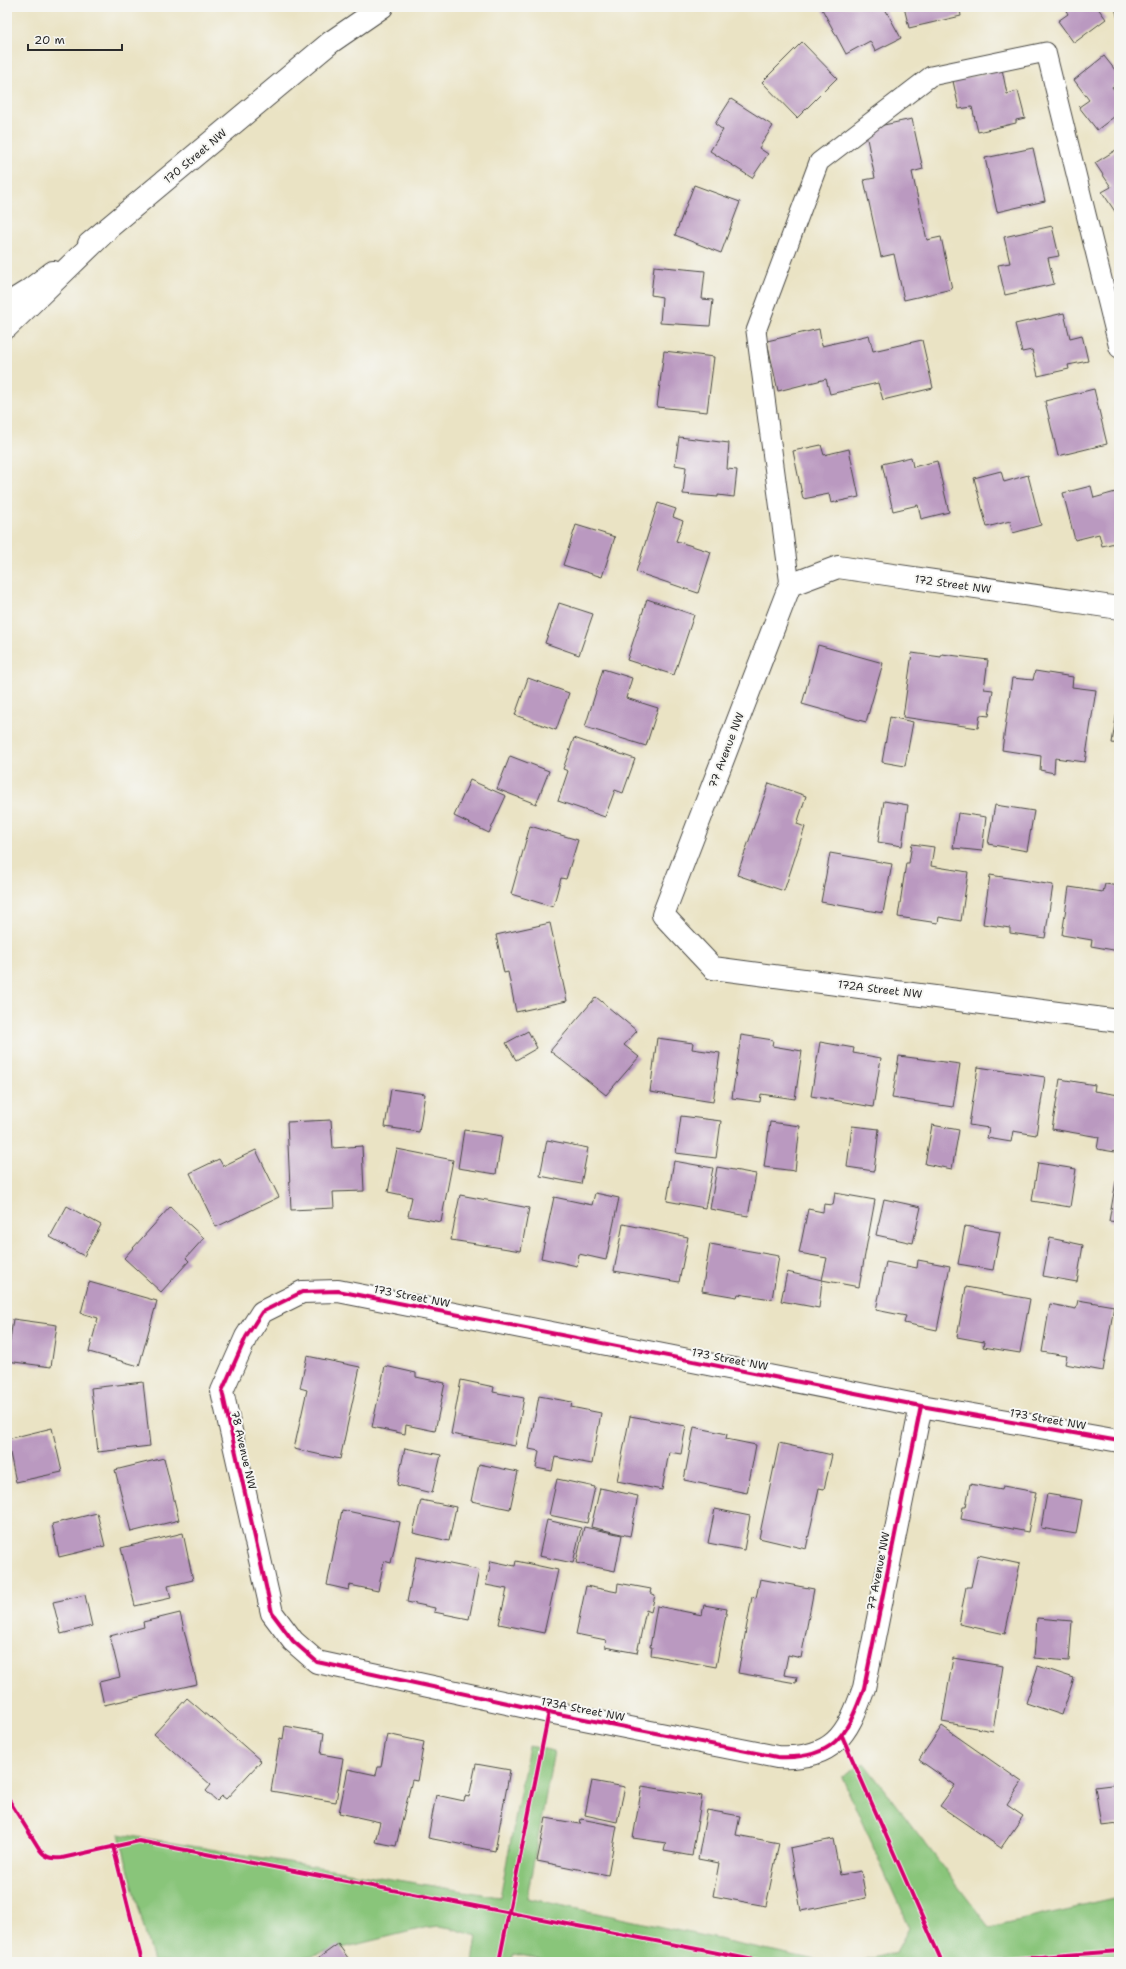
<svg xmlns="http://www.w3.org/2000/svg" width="1126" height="1969" viewBox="0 0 1126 1969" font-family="'Shantell Sans',sans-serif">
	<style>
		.green { fill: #89c57a; stroke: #5a7852 }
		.building { fill: #ba99c0 }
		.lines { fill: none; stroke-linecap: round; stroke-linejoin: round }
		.lane-casing { stroke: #484742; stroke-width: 21 }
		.street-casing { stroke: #484742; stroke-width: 24 }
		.secondary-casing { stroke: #484742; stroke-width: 24 }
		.highway-casing { stroke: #484742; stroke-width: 24 }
		.lane { stroke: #fff; stroke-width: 19 }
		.street { stroke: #fff; stroke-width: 22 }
		.secondary { stroke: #fff; stroke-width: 22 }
		.highway { stroke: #fff; stroke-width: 22 }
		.cycleway-casing { stroke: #f6f6f2; stroke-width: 6 }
		.cycleway { stroke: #d6006c; stroke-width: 4 }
		.labels { text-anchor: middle; stroke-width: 4; stroke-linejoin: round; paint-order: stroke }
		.street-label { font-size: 11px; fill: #2b2b2b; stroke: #f6f6f2 }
	</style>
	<rect width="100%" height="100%" fill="#f6f6f2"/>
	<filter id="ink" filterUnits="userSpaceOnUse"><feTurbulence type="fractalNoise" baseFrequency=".025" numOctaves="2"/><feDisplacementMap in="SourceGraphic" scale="8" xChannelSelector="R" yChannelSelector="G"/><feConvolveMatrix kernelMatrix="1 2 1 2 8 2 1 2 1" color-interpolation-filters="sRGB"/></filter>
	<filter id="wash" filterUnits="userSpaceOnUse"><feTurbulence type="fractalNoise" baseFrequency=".012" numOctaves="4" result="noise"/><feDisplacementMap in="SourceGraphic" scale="16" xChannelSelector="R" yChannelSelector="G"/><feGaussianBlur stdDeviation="0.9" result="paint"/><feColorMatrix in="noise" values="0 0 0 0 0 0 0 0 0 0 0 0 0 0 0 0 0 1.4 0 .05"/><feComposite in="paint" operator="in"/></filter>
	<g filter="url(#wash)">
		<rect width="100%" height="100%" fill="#eae3c4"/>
		<!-- green -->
		<g class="green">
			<path d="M529,1746L554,1751L527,1898L825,1962H557L513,1954L512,1962H473L477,1936L451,1928L438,1926L424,1928L285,1962H153L119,1834L500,1897Z"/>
			<path d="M864,1763L989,1927L1119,1898V1962H857L896,1952L909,1928L842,1777Z"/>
		</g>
		<g id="blocks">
			<!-- building -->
			<g class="building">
				<path d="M827,7H884L901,38L875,51L870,41L846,54L822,9Z"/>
				<path d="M904,7H972V8L960,10L961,16L909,28Z"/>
				<path d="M1064,7H1097L1106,19L1074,43L1058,21L1068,14Z"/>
				<path d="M1115,7H1119V20H1118Z"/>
				<path d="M802,42L837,78L797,118L762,82Z"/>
				<path d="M1104,56L1119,75V81L1112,87L1119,96V113L1097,130L1079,107L1089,100L1074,80Z"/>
				<path d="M1002,69L1007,94L1018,91L1025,118L1016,120V123L978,132L972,107L959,109L953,81Z"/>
				<path d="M731,99L773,126L759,148L768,154L752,178L710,151L723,130L715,124Z"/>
				<path d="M912,119L923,169L912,172L927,240L941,237L952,289L904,300L894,254L881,257L864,180L875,178L865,129Z"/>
				<path d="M1033,148L1045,201L997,212L985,158Z"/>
				<path d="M1119,148V215L1118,216L1102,192L1111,187L1095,163Z"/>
				<path d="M694,185L740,202L721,253L675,235Z"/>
				<path d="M1052,226L1059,256L1048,258L1054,284L1005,295L998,265L1010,263L1004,237Z"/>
				<path d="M654,266L705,271L702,299L713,300L710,326L660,323L662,297L651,295Z"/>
				<path d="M1064,313L1070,338L1082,335L1088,361L1068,365L1069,369L1038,376L1032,350L1022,352L1015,324Z"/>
				<path d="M819,329L822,346L869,335L873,351L922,340L933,388L883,400L878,383L830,394L826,379L778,391L767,341Z"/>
				<path d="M664,351L714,357L707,412L657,407Z"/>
				<path d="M1094,389L1107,444L1058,456L1045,401Z"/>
				<path d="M679,437L729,443L727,469L737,470L734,497L718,495V497L683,494L686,467L675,465Z"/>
				<path d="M821,445L824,455L849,449L859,497L831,503L829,494L803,499L793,451Z"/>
				<path d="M911,457L913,467L937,461L949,512L921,519L918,505L893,511L882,464Z"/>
				<path d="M1001,471L1004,482L1028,475L1041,525L1013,533L1010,521L987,527L974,478Z"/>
				<path d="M1091,486L1094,498L1119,491V542L1102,546L1099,534L1075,540L1063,493Z"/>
				<path d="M658,503L676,509L673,517L683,521L676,541L711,552L698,593L636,572Z"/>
				<path d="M576,525L615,537L602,577L563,565Z"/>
				<path d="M647,599L694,615L674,675L627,660Z"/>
				<path d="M559,603L593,614L579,655L545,643Z"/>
				<path d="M818,645L883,663L866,722L802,704Z"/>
				<path d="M912,653L941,657L942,654L988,660L984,689L993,690L989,716L980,715L978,728L903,717Z"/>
				<path d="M603,669L632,678L626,698L658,708L646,746L585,727Z"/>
				<path d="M1035,671L1073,677L1072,687L1096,690L1085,762L1055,758L1054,773L1040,770L1041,756L1002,750L1012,678L1033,680Z"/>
				<path d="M528,678L569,693L556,730L515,715Z"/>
				<path d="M1118,705H1119V744L1112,743Z"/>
				<path d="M890,717L913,722L905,766L882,762Z"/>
				<path d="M574,738L635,759L623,793L615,790L605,817L558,801L568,771L563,769Z"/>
				<path d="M510,756L549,771L536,804L497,789Z"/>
				<path d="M470,780L506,796L489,833L454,816Z"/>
				<path d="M769,783L806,796L797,824L805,827L784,891L737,875Z"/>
				<path d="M884,801L908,805L902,846L878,842Z"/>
				<path d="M995,805L1034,811L1027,851L988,844Z"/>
				<path d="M958,813L986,817L982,851L953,848Z"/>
				<path d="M530,826L578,840L566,879L561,878L553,907L511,894Z"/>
				<path d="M912,844L934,847L931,866L968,872L961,921L939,917L938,923L898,917L906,863H909Z"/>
				<path d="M830,853L892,864L883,913L821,902Z"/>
				<path d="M990,875L1053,885L1045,938L1010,933V928L983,924Z"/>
				<path d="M1105,884L1119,886V951L1091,946L1092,940L1062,935L1069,887L1103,892Z"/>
				<path d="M550,923L567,1001L516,1012L508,972L504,973L496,935Z"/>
				<path d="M596,997L637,1031L624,1045L639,1057L606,1095L550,1051Z"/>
				<path d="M528,1031L537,1048L516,1060L506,1043Z"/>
				<path d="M741,1035L773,1040L772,1046L802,1051L795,1099L761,1094L760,1102L732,1098Z"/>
				<path d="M657,1038L693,1043L692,1049L720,1053L713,1102L650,1092Z"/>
				<path d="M820,1042L854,1048L853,1053L881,1058L873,1107L811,1096Z"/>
				<path d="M899,1056L960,1064L953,1107L892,1098Z"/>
				<path d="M978,1067L1045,1077L1036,1135L1013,1131L1011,1142L987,1138L989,1128L969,1125Z"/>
				<path d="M1060,1079L1095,1085L1094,1091L1119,1095V1129L1115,1152L1097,1149L1099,1137L1052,1129Z"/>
				<path d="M391,1089L425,1094L419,1132L385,1127Z"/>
				<path d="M681,1116L721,1121L716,1158L676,1153Z"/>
				<path d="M331,1120L333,1148L362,1146L364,1191L333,1192L334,1208L291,1210L287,1122Z"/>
				<path d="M770,1122L800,1126L795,1171L764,1167Z"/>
				<path d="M932,1125L959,1130L952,1169L925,1164Z"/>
				<path d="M852,1126L879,1129L874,1171L847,1167Z"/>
				<path d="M464,1130L502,1136L496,1174L458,1168Z"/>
				<path d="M547,1140L588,1148L581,1184L540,1176Z"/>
				<path d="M397,1149L453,1160L441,1222L408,1216L412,1197L388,1192Z"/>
				<path d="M256,1150L279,1197L216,1227L190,1173L219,1159L223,1166Z"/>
				<path d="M674,1161L713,1168L705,1208L667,1201Z"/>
				<path d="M1038,1163L1076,1169L1070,1207L1032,1201Z"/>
				<path d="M717,1167L756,1174L748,1216L710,1209Z"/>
				<path d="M1116,1181L1119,1182V1222L1109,1221Z"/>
				<path d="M595,1193L619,1198L606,1260L579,1254L577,1266L541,1258L554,1197L592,1205Z"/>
				<path d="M835,1193L875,1200L859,1287L822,1280L827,1258L799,1253L808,1209L823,1212L824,1204L833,1205Z"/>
				<path d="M460,1195L529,1208L521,1251L451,1240Z"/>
				<path d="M884,1199L921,1207L913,1243L876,1235Z"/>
				<path d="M67,1206L101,1225L84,1256L50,1237Z"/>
				<path d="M170,1207L204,1238L186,1258L189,1261L161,1292L124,1258Z"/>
				<path d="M623,1224L688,1237L679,1282L614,1271Z"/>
				<path d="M965,1226L1000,1232L993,1270L958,1264Z"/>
				<path d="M1050,1238L1083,1245L1077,1282L1043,1276Z"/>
				<path d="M710,1244L779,1256L772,1299L738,1294L737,1297L702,1291Z"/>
				<path d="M918,1260L950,1266L937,1330L904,1323L906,1316L876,1310L886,1262L917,1268Z"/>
				<path d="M787,1272L822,1280L819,1308L781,1301Z"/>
				<path d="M89,1282L157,1301L139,1366L89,1352L98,1318L81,1313Z"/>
				<path d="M966,1287L1030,1299L1020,1353L983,1347L984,1342L957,1337Z"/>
				<path d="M1078,1300L1114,1306L1103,1371L1065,1364L1067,1356L1042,1352L1050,1304L1076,1309Z"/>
				<path d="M13,1319L57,1325L51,1367L7,1361Z"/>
				<path d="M307,1356L360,1367L340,1459L294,1449L307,1390L300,1388Z"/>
				<path d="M385,1366L416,1373V1377L445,1383L435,1431L406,1425L405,1434L372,1427Z"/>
				<path d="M461,1380L494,1387L493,1392L524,1398L515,1446L451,1434Z"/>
				<path d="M143,1382L150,1446L98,1452L91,1388Z"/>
				<path d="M539,1396L572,1402L571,1407L601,1413L592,1464L555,1457L552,1471L536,1468L539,1451L529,1449Z"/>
				<path d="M630,1416L686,1426L681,1454L669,1452L662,1490L617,1481Z"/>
				<path d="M694,1427L727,1434L726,1439L756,1445L747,1493L684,1480Z"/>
				<path d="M52,1428L62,1472L16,1482L7,1439Z"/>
				<path d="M779,1443L832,1455L824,1489L819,1488L806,1549L759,1538Z"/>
				<path d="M405,1448L441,1455L432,1493L397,1485Z"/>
				<path d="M164,1458L179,1520L131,1532L115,1470Z"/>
				<path d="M479,1464L518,1472L510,1509L471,1501Z"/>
				<path d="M557,1479L595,1487L587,1523L549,1515Z"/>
				<path d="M970,1484L1002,1490L1003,1486L1036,1492L1028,1532L961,1519L963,1507H966Z"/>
				<path d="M600,1488L638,1496L630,1536L591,1527Z"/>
				<path d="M1047,1494L1082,1500L1076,1534L1041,1528Z"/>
				<path d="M421,1500L456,1507L449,1541L413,1533Z"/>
				<path d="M715,1509L750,1516L744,1550L708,1543Z"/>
				<path d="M342,1510L400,1522L391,1563L384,1561L378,1591L350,1585L349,1590L327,1585Z"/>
				<path d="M97,1513L105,1546L59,1557L52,1524Z"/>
				<path d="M547,1520L581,1528L573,1563L539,1556Z"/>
				<path d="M584,1527L622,1535L615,1571L576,1563Z"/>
				<path d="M183,1533L193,1580L168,1586L171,1598L135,1606L121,1548Z"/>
				<path d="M978,1555L1020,1564L1005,1634L959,1624L966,1587H971Z"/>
				<path d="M416,1557L479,1570L469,1619L434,1612L435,1608L407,1602Z"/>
				<path d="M491,1561L515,1566L516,1561L558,1570L544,1633L499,1624L507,1589L486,1585Z"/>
				<path d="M760,1579L814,1589L801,1658L788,1655L784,1675L797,1677L796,1683L738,1673L752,1597L756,1598Z"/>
				<path d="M618,1583L651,1589L650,1593L655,1595L651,1612L646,1610L637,1653L605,1647L606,1640L576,1634L586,1586L617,1592Z"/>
				<path d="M85,1595L92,1626L61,1634L53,1602Z"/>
				<path d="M704,1605L727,1609L716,1667L651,1655L652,1647H650L657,1606L702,1615Z"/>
				<path d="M180,1613L197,1684L104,1705L99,1682L120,1677L110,1636L144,1627L143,1622Z"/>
				<path d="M1037,1618L1072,1621L1069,1661L1034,1658Z"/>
				<path d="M953,1658L1003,1666L993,1731L942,1722Z"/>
				<path d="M1038,1666L1074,1678L1062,1715L1026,1703Z"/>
				<path d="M187,1698L210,1718L211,1717L261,1761L226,1799L222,1796L217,1801L206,1791L211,1785L154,1734Z"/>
				<path d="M285,1726L324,1733L321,1754L343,1758L336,1802L271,1791L280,1738L283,1739Z"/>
				<path d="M942,1726L1022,1782L1007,1805L1023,1816L1001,1848L940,1806L955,1785L919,1760Z"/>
				<path d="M387,1734L424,1742L417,1781L412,1780L396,1846L375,1842L380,1822L339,1813L348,1769L376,1775L378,1767H381Z"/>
				<path d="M476,1764L510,1770L495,1851L428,1838L436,1795L464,1801L465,1796L469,1797Z"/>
				<path d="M592,1781L625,1787L617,1822L585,1815Z"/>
				<path d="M1119,1784V1824L1101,1826L1095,1787Z"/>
				<path d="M642,1786L702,1796L692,1856L664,1851L666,1843L633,1838Z"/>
				<path d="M707,1810L740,1816L736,1835L779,1843L766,1906L713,1896L719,1863L698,1859Z"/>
				<path d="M546,1818L580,1824L581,1819L617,1826L608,1875L537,1861Z"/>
				<path d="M833,1839L840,1875L861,1871L866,1898L801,1911L790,1848Z"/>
				<path d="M338,1944L351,1962H313Z"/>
			</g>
		</g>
	</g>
	<g filter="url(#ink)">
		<use href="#blocks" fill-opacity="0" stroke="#484742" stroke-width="1"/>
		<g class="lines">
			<!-- lane casing -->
			<g class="lane-casing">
				<path id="lane" d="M790,585L756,331L819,162L931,76L1046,52L1119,348"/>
			</g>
			<!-- street casing -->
			<g class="street-casing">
				<g id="street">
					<path d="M1119,608L838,567L790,585L663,915L713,968L1119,1021"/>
					<path d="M921,1406L864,1688C847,1736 833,1760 777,1757L549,1712L317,1662L293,1641L272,1613L222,1391L246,1337L262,1312L302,1292L338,1291L921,1406L1119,1441"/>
				</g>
			</g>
			<!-- secondary casing -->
			<g class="secondary-casing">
				<g id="secondary">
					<path d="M89,244L331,42L382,7"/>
					<path d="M7,304L28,291L53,272"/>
				</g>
			</g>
			<!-- highway casing -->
			<g class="highway-casing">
				<path id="highway" d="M7,327L105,232"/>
			</g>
			<!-- lane -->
			<use href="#lane" class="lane"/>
			<!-- street -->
			<use href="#street" class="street"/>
			<!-- secondary -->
			<use href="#secondary" class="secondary"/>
			<!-- highway -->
			<use href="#highway" class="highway"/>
			<!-- cycleway casing -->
			<g class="cycleway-casing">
				<g id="cycleway">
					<path d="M921,1406L864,1688C847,1736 833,1760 777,1757L549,1712L317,1662L293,1641L272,1613L222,1391L246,1337L262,1312L302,1292L338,1291L921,1406L1119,1441"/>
					<path d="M842,1736L942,1962"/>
					<path d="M7,1797L40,1850C46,1858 52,1859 62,1858L139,1841L764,1962"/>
					<path d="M113,1846L142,1962"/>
					<path d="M499,1962L549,1712"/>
					<path d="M975,1962L1119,1951"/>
				</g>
			</g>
			<!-- cycleway -->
			<use href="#cycleway" class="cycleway"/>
		</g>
	</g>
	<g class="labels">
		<!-- street labels -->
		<g class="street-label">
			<text transform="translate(195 156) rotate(-40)" y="4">170 Street NW</text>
			<text transform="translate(953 584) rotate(8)" y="4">172 Street NW</text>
			<text transform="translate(726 750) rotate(-69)" y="4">77 Avenue NW</text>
			<text transform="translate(880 989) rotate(7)" y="4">172A Street NW</text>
			<text transform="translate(412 1296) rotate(11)" y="4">173 Street NW</text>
			<text transform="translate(730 1359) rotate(11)" y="4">173 Street NW</text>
			<text transform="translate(1048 1419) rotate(10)" y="4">173 Street NW</text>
			<text transform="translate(244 1450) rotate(77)" y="4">78 Avenue NW</text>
			<text transform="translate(878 1571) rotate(-79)" y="4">77 Avenue NW</text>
			<text transform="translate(583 1709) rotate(11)" y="4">173A Street NW</text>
		</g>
	</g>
	<!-- margin -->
	<rect width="1126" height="1969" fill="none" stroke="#f6f6f2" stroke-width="24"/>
	<!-- scale -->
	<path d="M28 44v6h94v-6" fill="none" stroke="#2b2b2b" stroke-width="2"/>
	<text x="34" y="44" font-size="12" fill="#2b2b2b" stroke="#f6f6f2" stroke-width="3" paint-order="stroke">20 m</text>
</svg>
